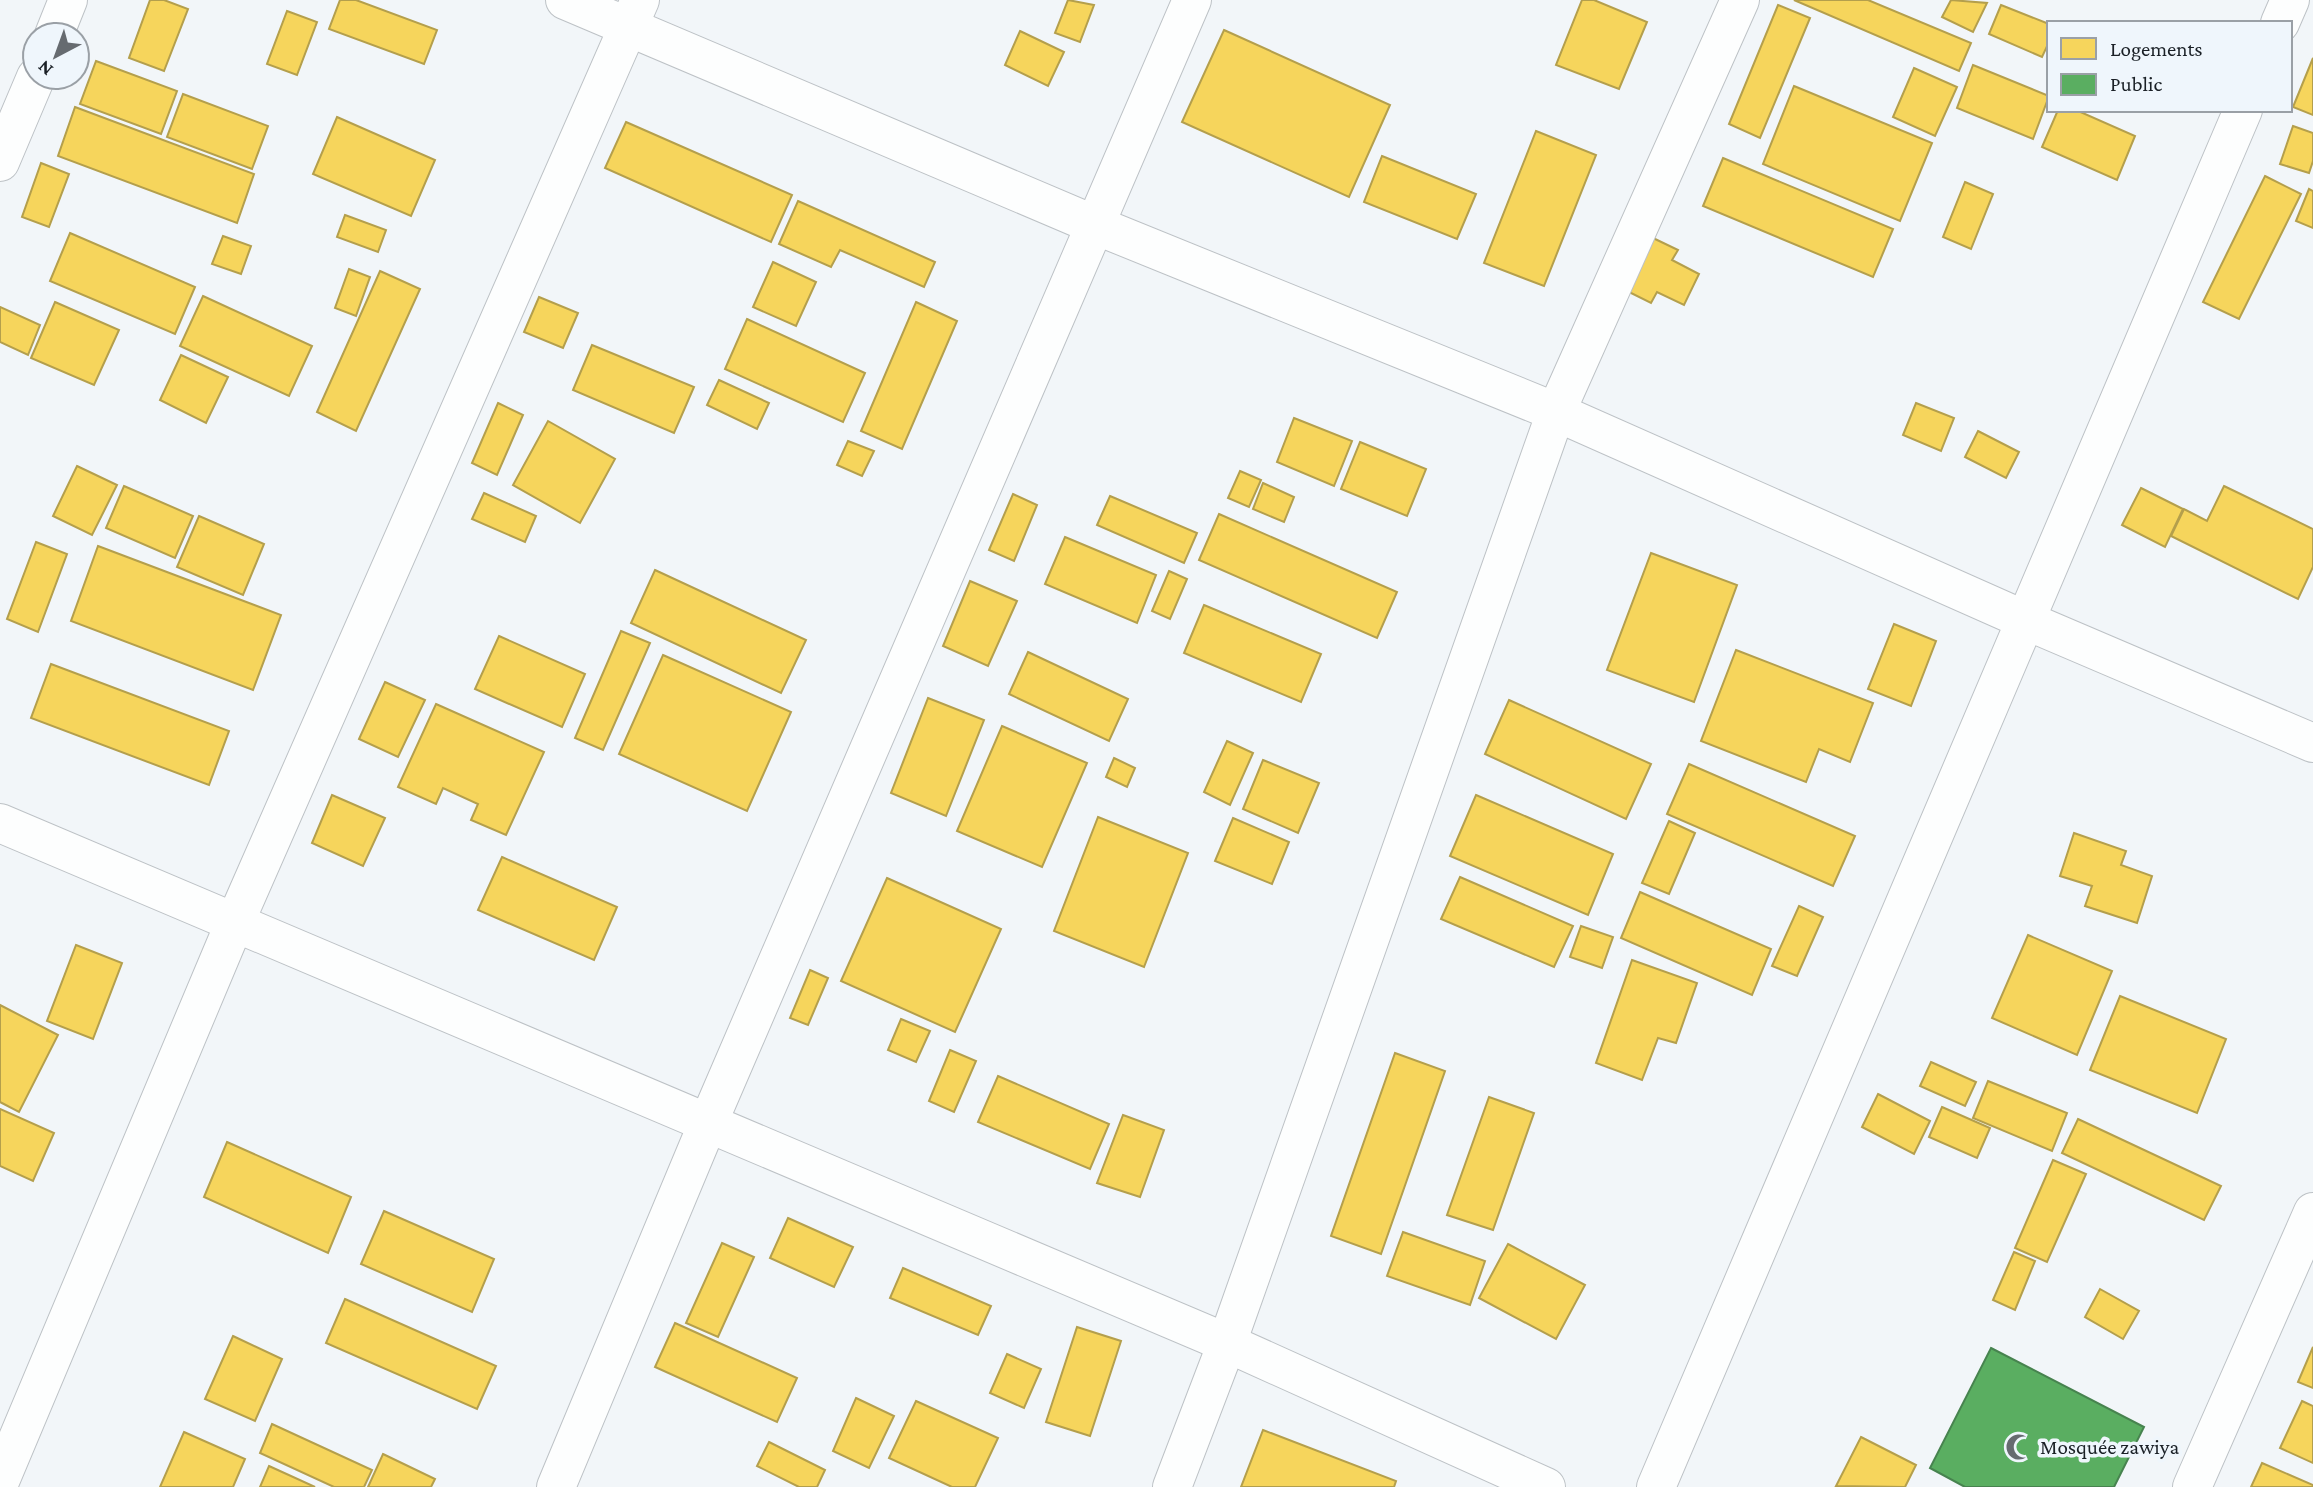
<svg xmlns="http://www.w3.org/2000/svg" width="2313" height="1487" viewBox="0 0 2313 1487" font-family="'Crimson Pro',serif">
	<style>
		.homes { fill: #f6d55c; stroke: #b49f4c; stroke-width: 2 }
		.public { fill: #5aae61; stroke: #47834f; stroke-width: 2 }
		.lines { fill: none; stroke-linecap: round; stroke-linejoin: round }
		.street-casing { stroke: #bdc2c6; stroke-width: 40 }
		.street { stroke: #fdfefe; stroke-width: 38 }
		.labels { text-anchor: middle; stroke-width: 7; stroke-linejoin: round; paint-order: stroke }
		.poi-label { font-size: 21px; fill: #1a2026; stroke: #eff6fc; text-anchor: start }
	</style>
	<rect width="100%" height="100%" fill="#f2f6f9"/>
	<!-- homes -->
	<g class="homes">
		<path d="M150,0H164L188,9L164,71L129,58Z"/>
		<path d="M340,0H356L437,30L424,64L329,29Z"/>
		<path d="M1068,0L1094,5L1080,42L1055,33Z"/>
		<path d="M1582,0H1594L1647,22L1619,89L1556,65Z"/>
		<path d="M1794,0H1868L1971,43L1959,71Z"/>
		<path d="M1951,0L1987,3L1973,32L1942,17Z"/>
		<path d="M1778,5L1810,18L1760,138L1729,124Z"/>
		<path d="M2001,5L2049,24V42L2042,57L1989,34Z"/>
		<path d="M287,11L317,22L297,75L267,64Z"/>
		<path d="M1224,30L1390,105L1349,197L1182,122Z"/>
		<path d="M1020,31L1064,52L1048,86L1005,65Z"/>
		<path d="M2313,58V115L2293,107Z"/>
		<path d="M96,61L177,91L161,134L80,104Z"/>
		<path d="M1973,65L2049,96L2033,139L1957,108Z"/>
		<path d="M1914,68L1957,87L1935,136L1893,117Z"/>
		<path d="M1794,86L1932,143L1900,221L1763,164Z"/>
		<path d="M183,94L268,126L252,169L167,137Z"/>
		<path d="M75,107L254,174L237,223L58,156Z"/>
		<path d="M2058,110H2076L2135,136L2117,180L2042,147Z"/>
		<path d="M337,117L435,160L411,216L313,174Z"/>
		<path d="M626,122L792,195L771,242L605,168Z"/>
		<path d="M2293,126L2313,133V161L2309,173L2280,164Z"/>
		<path d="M1536,131L1596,155L1544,286L1484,263Z"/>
		<path d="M1382,156L1476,194L1457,239L1364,202Z"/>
		<path d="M1723,158L1893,229L1873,277L1703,206Z"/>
		<path d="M41,163L69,174L49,227L22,217Z"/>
		<path d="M2265,176L2301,194L2239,319L2203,302Z"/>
		<path d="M1965,182L1993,194L1971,249L1943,237Z"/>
		<path d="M2309,189L2313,191V228L2296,221Z"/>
		<path d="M798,201L935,262L924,287L840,250L831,267L779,244Z"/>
		<path d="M345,215L386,230L378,252L337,237Z"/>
		<path d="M70,233L195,287L175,334L50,281Z"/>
		<path d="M223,236L251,246L241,274L212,264Z"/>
		<path d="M1653,238L1678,250L1672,260L1699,274L1684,305L1657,292L1651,303L1627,291Z"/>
		<path d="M773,262L816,282L796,326L753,307Z"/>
		<path d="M349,269L370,277L356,316L335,308Z"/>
		<path d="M380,271L420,289L356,431L317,412Z"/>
		<path d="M203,296L312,346L289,396L180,346Z"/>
		<path d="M539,297L578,313L563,348L524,332Z"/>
		<path d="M55,302L119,330L94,385L31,358Z"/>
		<path d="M916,302L957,321L902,449L861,431Z"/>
		<path d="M0,307L40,325L28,355L0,342Z"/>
		<path d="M747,319L865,373L843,422L725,369Z"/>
		<path d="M592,345L694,387L674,433L573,390Z"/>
		<path d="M181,355L228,377L206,423L160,400Z"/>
		<path d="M719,380L769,403L757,429L707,405Z"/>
		<path d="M498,403L523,415L497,475L472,463Z"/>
		<path d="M1916,403L1954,418L1941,451L1903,435Z"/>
		<path d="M1294,418L1352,441L1334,486L1277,462Z"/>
		<path d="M548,421L615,459L580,523L513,485Z"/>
		<path d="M1978,431L2019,452L2006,478L1965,457Z"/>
		<path d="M848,441L874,451L862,476L837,465Z"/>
		<path d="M1360,442L1426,469L1407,516L1341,489Z"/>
		<path d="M77,466L117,485L92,535L53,516Z"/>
		<path d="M1240,471L1261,480L1249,507L1228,498Z"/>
		<path d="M1263,483L1294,497L1284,522L1253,509Z"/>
		<path d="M124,486L193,516L175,558L106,528Z"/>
		<path d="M2224,486L2313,529V567L2298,599L2171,536L2184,509L2207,521Z"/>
		<path d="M2141,488L2183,509L2165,547L2122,525Z"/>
		<path d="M484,493L536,516L525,542L472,519Z"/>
		<path d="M1013,494L1037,505L1014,561L989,550Z"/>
		<path d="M1110,496L1197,533L1184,563L1097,525Z"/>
		<path d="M1219,514L1397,592L1377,638L1199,560Z"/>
		<path d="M199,516L264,544L243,595L177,567Z"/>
		<path d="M1065,537L1156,575L1137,623L1045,584Z"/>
		<path d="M36,542L67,554L38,632L7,619Z"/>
		<path d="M98,546L281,615L253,690L71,621Z"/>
		<path d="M1651,553L1737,585L1694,702L1607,670Z"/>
		<path d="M655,570L806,640L781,693L631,623Z"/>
		<path d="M1169,571L1187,579L1170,619L1152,611Z"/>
		<path d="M970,581L1017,601L988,666L943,646Z"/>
		<path d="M1204,605L1321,654L1301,702L1184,653Z"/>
		<path d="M1894,624L1936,641L1911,706L1868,689Z"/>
		<path d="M621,631L650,643L603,750L575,738Z"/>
		<path d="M499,636L585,674L562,727L475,689Z"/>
		<path d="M1736,650L1873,703L1850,762L1819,749L1806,782L1701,741Z"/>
		<path d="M1028,652L1128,699L1109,741L1009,694Z"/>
		<path d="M663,655L791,712L747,811L619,754Z"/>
		<path d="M51,664L229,731L209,785L31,718Z"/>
		<path d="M385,682L425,700L398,757L359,739Z"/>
		<path d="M928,698L984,720L946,816L891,793Z"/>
		<path d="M1509,700L1651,764L1626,819L1485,754Z"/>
		<path d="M436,704L544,752L506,835L471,820L478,804L443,788L436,804L398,787Z"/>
		<path d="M1002,726L1087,763L1042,867L957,831Z"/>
		<path d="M1227,741L1253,753L1230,805L1204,792Z"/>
		<path d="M1114,758L1135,768L1127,787L1106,777Z"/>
		<path d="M1263,760L1319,783L1298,833L1243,809Z"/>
		<path d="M1689,764L1855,836L1833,886L1667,814Z"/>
		<path d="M332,795L385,818L363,866L312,843Z"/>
		<path d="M1476,795L1613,854L1588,915L1450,856Z"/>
		<path d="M1098,817L1188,853L1144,967L1054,931Z"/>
		<path d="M1233,818L1289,842L1272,884L1215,861Z"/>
		<path d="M1669,821L1695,833L1669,894L1642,883Z"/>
		<path d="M2074,833L2126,851L2121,865L2152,876L2137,923L2085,906L2092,886L2060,876Z"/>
		<path d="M502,857L617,907L594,960L478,910Z"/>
		<path d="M1460,877L1573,926L1554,967L1441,919Z"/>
		<path d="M887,878L1001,929L955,1032L841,981Z"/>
		<path d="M1640,892L1771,949L1752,995L1621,938Z"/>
		<path d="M1799,906L1823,917L1797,976L1772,966Z"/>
		<path d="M1581,926L1613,937L1602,968L1570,957Z"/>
		<path d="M2028,935L2112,971L2077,1055L1992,1018Z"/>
		<path d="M76,945L122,963L93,1039L47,1021Z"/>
		<path d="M1632,960L1697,983L1676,1043L1658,1038L1642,1080L1596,1063Z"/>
		<path d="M810,970L828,978L808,1025L790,1018Z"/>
		<path d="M2120,996L2226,1039L2197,1113L2090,1070Z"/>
		<path d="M0,1005L58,1035L19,1112L0,1102Z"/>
		<path d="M901,1019L930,1031L916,1062L888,1050Z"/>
		<path d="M950,1050L976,1061L954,1112L929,1101Z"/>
		<path d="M1395,1053L1445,1071L1381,1254L1331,1236Z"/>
		<path d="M1931,1062L1976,1082L1965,1106L1920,1086Z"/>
		<path d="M998,1076L1109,1124L1090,1169L978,1122Z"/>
		<path d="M1988,1081L2067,1113L2052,1151L1973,1118Z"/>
		<path d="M1878,1094L1930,1121L1914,1154L1862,1127Z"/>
		<path d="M1489,1097L1534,1113L1493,1230L1447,1215Z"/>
		<path d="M1942,1107L1990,1128L1977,1158L1929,1137Z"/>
		<path d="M0,1109L54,1133L33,1181L0,1166Z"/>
		<path d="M1123,1115L1164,1130L1140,1197L1097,1183Z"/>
		<path d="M2078,1119L2221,1186L2204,1220L2062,1153Z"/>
		<path d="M227,1142L351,1197L328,1253L204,1197Z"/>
		<path d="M2053,1160L2086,1174L2047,1262L2015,1248Z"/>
		<path d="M384,1211L494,1259L472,1312L361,1264Z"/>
		<path d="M788,1218L853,1247L834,1287L770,1258Z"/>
		<path d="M1403,1232L1485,1261L1470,1305L1387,1276Z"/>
		<path d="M722,1243L754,1257L718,1337L686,1323Z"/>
		<path d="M1508,1244L1585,1285L1556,1339L1479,1298Z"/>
		<path d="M2014,1252L2035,1261L2015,1310L1993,1300Z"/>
		<path d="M903,1268L991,1306L978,1335L890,1298Z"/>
		<path d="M2100,1289L2139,1311L2123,1339L2085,1317Z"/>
		<path d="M345,1299L496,1366L477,1409L326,1343Z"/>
		<path d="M675,1323L797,1378L777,1422L655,1367Z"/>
		<path d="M1077,1327L1121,1341L1090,1436L1046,1422Z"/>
		<path d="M233,1336L282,1359L255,1421L205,1399Z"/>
		<path d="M2313,1347V1388L2298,1382Z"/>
		<path d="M1007,1354L1041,1369L1024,1408L990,1393Z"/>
		<path d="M856,1398L894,1416L869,1468L833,1451Z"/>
		<path d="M916,1401L998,1438L975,1487H952L889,1458Z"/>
		<path d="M2302,1401L2313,1406V1463L2280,1448Z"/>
		<path d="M272,1424L372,1470L364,1487H334L260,1453Z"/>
		<path d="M1263,1430L1396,1481L1394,1487H1241Z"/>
		<path d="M184,1432L245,1459L233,1487H160Z"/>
		<path d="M1861,1437L1916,1465L1905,1487L1836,1486Z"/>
		<path d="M769,1442L825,1470L817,1487H799L757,1466Z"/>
		<path d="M383,1454L435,1479L431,1487H368Z"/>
		<path d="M2262,1463L2313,1485V1487H2251Z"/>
		<path d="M269,1466L315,1487H260Z"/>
	</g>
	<!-- public -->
	<path class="public" d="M1991,1348L2144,1427L2114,1487H1965L1930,1468Z"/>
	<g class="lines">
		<!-- street casing -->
		<g class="street-casing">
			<g id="street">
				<path d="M565,0L1095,225L1556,412L2025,620L2313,743"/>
				<path d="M2280,23L2290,0"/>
				<path d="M54,35L68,0"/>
				<path d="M0,162L36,77"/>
				<path d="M0,823L1227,1343L1546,1487"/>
				<path d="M0,1481L235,922L640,0"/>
				<path d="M556,1487L708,1123L1192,0"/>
				<path d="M1172,1487L1227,1343L1556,412L1740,0"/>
				<path d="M1656,1487L2243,110"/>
				<path d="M2192,1487L2313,1212"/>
			</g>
		</g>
		<!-- street -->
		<use href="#street" class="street"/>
	</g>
	<!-- icons -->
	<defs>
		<g id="mosque-bare" transform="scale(2.1)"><path d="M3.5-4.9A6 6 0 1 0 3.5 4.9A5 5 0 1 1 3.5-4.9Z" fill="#666b70" stroke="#eff6fc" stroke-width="2.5" paint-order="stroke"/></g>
	</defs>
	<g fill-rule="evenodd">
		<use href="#mosque-bare" x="2019" y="1447"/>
	</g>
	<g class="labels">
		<!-- poi labels -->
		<g class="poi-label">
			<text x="2040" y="1454">Mosquée zawiya</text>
		</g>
	</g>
	<!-- legend -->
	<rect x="2047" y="21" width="245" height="91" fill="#eff6fc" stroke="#9aa0a6" stroke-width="2"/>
	<rect x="2061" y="38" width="35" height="21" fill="#f6d55c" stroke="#9aa0a6" stroke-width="2"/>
	<text x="2110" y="56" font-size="21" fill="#1a2026">Logements</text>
	<rect x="2061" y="74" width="35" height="21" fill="#5aae61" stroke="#9aa0a6" stroke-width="2"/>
	<text x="2110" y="91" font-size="21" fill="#1a2026">Public</text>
	<!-- north arrow -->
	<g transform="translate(56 56) rotate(221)"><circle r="33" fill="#eff6fc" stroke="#9aa0a6" stroke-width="2"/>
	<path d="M0-5L12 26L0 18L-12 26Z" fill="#666b70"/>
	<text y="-10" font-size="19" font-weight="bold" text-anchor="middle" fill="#1a2026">N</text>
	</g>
</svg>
